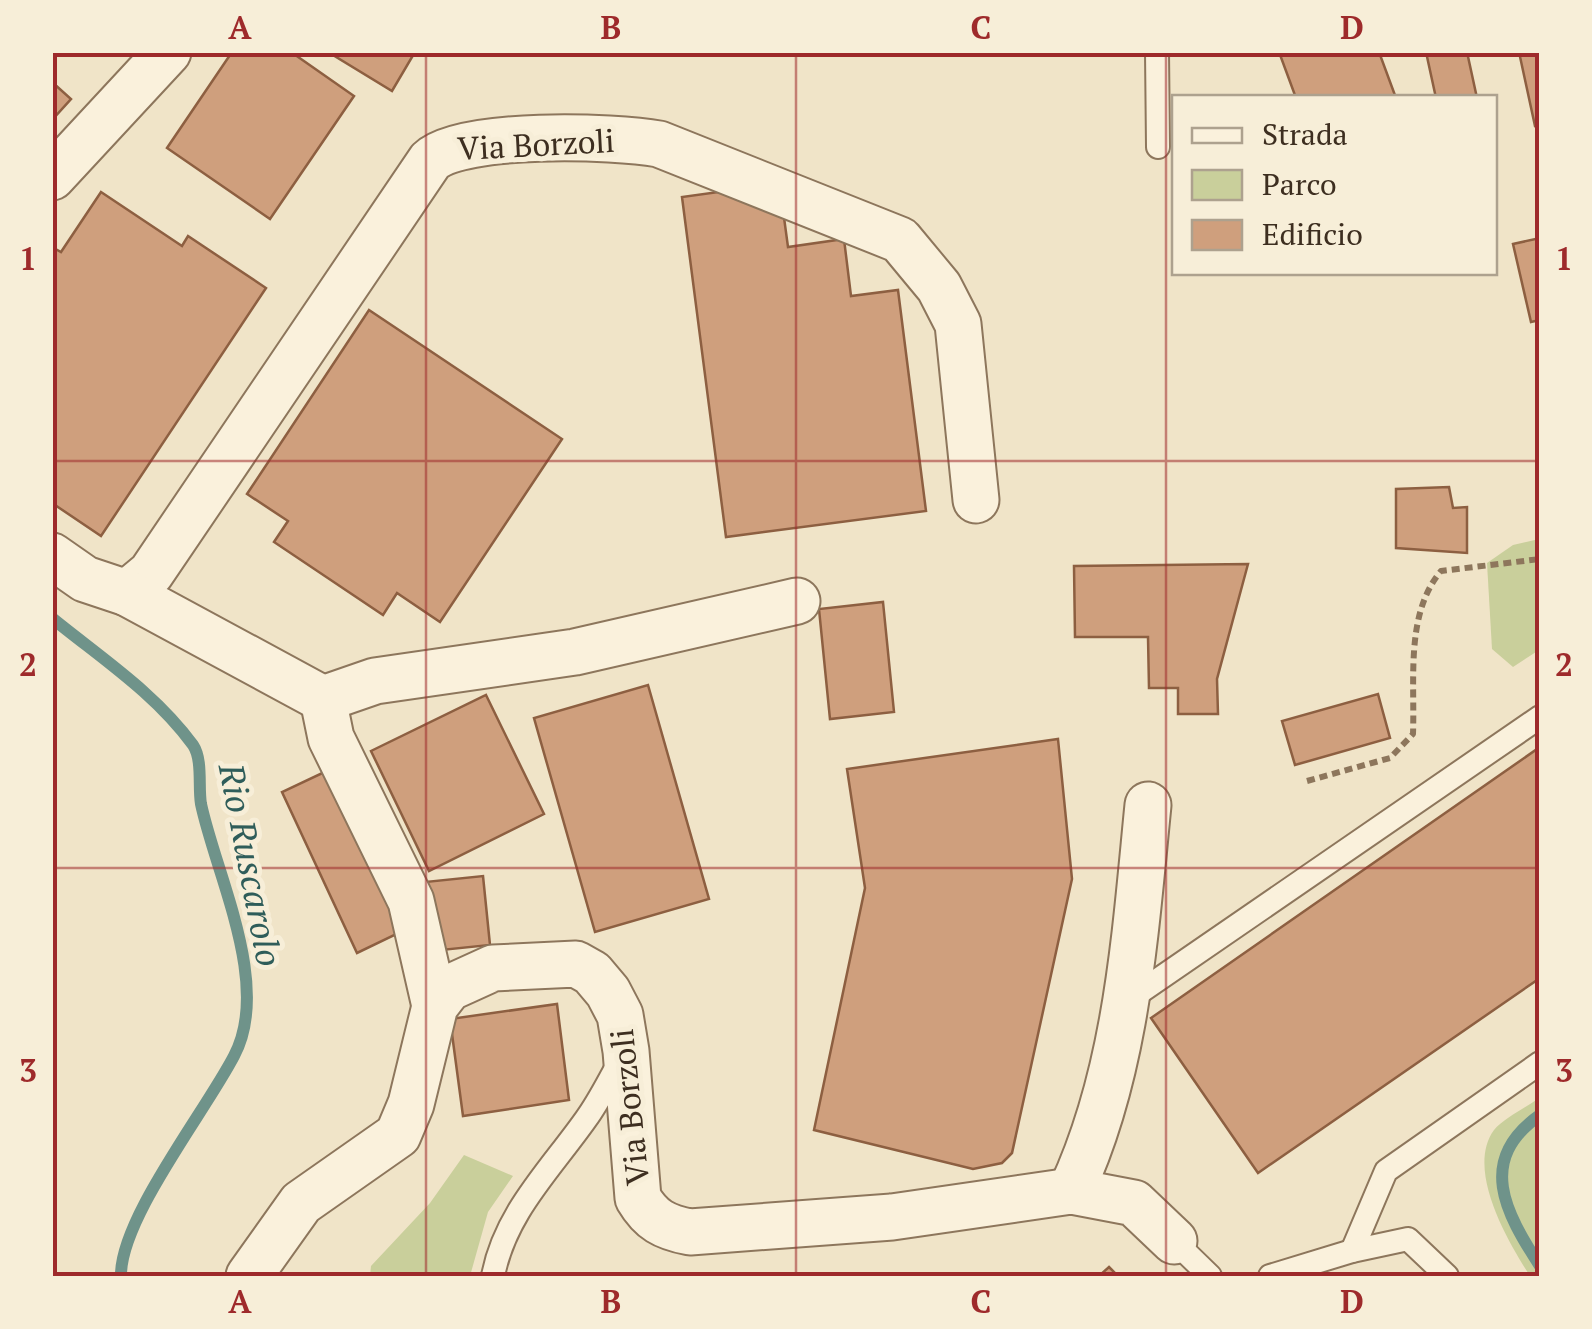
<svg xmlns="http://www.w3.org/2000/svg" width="1592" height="1329" viewBox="0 0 1592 1329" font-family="'PT Serif',serif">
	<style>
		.green { fill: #c9cf9b }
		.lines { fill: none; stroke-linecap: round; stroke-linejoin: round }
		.stream { stroke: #6f938a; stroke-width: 12 }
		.building { fill: #cf9f7d; stroke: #8d5f41; stroke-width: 2.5 }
		.service-casing { stroke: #8d765c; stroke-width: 26 }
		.minor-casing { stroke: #8d765c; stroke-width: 49 }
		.path { stroke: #8d765c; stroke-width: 6; stroke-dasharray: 8 5; stroke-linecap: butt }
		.service { stroke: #faf1dc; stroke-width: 22 }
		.minor { stroke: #faf1dc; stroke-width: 45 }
		.grid { fill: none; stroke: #9e2a2b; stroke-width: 2.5; stroke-opacity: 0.55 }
		.labels { text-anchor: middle; stroke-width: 10; stroke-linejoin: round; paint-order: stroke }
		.street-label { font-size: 32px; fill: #3d2e20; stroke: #f7eed8 }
		.water-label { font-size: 35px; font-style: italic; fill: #2f5d5a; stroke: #f7eed8 }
		.neatline { fill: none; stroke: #9e2a2b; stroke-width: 4 }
		.grid-label { font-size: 32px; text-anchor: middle; font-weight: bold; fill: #9e2a2b }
	</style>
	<rect width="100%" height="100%" fill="#f0e4c8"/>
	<!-- green -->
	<g class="green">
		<path d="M1539,539V650L1513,667L1492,649L1487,563L1513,545Z"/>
		<path d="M1539,1098V1276H1530C1509,1243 1465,1170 1494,1130C1504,1118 1527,1107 1539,1098Z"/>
		<path d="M464,1155L513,1176L488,1212L470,1276H370L371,1266L430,1203Z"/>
	</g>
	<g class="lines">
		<!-- stream -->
		<g class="stream">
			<path d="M52,618C101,658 155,693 193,745C203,760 198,787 201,804C216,875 272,985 234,1056C205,1112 120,1219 121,1276"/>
			<path d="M1540,1115C1476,1160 1505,1212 1540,1266"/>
		</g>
	</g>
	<!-- building -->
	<g class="building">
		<path d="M232,52H291L354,96L270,219L167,148Z"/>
		<path d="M328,52H415L392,91Z"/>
		<path d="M1279,52H1379L1396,98H1296Z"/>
		<path d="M1426,52H1467L1477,98H1436Z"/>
		<path d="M1519,52H1540V125L1535,126Z"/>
		<path d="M52,82L71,99L52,120Z"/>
		<path d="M740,189L783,210L788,247L844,239L851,296L898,290L926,511L726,537L682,197Z"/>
		<path d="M101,192L182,246L188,236L266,288L101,536L52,503V247L61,252Z"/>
		<path d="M1540,238V320L1531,322L1513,244Z"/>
		<path d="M369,310L562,439L440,622L397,593L383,615L274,542L288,521L247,494Z"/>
		<path d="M1449,487L1453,508L1467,507V553L1396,548V489Z"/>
		<path d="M1248,564L1217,679L1218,714H1178V688H1149L1148,637H1075L1074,566Z"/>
		<path d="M883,602L894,712L830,719L819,609Z"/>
		<path d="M648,685L709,899L595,932L534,718Z"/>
		<path d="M1378,694L1390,738L1295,765L1282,721Z"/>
		<path d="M486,695L544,814L429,871L371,751Z"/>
		<path d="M1058,739L1072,879L1012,1153L1002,1163L973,1169L814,1130L865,888L847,769Z"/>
		<path d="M1540,747V978L1258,1173L1151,1018Z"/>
		<path d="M333,768L407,929L357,953L282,792Z"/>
		<path d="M483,876L490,945L432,951L425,882Z"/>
		<path d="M557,1004L569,1100L463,1116L450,1019Z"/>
		<path d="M1109,1267L1118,1276H1099Z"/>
	</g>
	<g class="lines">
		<!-- service casing -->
		<g class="service-casing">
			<g id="service">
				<path d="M1157,52L1158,147"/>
				<path d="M1127,1001L1540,717"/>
				<path d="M1174,1241L1210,1276"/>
				<path d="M1352,1251L1386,1171L1540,1063"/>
				<path d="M493,1276C505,1213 550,1170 586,1119C600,1100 610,1078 622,1058"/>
				<path d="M1270,1276L1352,1251L1408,1239L1447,1276"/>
			</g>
		</g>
		<!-- minor casing -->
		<g class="minor-casing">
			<g id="minor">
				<path d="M52,177L168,52"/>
				<path d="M52,556L85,579L127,593L151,573L430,161C461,131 615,136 659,144L900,240L939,287L958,324L976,500"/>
				<path d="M127,593L323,699L375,681L575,652L797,601"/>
				<path d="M323,699L331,738L411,901L435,1006"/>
				<path d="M1071,1191C1127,1071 1135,935 1148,805"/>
				<path d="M249,1276L301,1203L398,1135L411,1104L435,1006L449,988L493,968L576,964L592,973L608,992L620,1015L626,1051L638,1198C651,1220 664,1227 690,1232L892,1217L1071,1191L1134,1203L1174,1241"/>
			</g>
		</g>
		<!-- path -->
		<path class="path" d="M1307,781L1390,758L1413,734C1415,680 1405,614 1441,571L1540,559"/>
		<!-- service -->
		<use href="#service" class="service"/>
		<!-- minor -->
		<use href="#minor" class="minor"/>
	</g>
	<!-- grid -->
	<path class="grid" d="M426,52V1276M796,52V1276M1166,52V1276M52,461H1540M52,868H1540"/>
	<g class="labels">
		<!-- street labels -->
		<g class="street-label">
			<text transform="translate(536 145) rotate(-3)" y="11">Via Borzoli</text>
			<text transform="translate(630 1107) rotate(-96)" y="11">Via Borzoli</text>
		</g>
		<!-- water labels -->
		<g class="water-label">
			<text transform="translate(250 865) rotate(79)" y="12">Rio Ruscarolo</text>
		</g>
	</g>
	<!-- border -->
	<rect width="1592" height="1329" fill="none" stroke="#f7eed8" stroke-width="110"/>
	<!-- legend -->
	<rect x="1172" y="95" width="325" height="180" fill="#f7eed8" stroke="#ada18e" stroke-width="2.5"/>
	<rect x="1192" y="128" width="50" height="15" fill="#faf1dc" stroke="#ada18e" stroke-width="2.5"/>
	<text x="1262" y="145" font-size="30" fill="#3d2e20">Strada</text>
	<rect x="1192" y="170" width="50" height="30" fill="#c9cf9b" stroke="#ada18e" stroke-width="2.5"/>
	<text x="1262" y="195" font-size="30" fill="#3d2e20">Parco</text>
	<rect x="1192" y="220" width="50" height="30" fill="#cf9f7d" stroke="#ada18e" stroke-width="2.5"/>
	<text x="1262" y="245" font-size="30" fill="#3d2e20">Edificio</text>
	<rect x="55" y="55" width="1482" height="1219" class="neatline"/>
	<g class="grid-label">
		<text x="240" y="39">A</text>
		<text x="611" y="39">B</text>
		<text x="981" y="39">C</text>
		<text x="1352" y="39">D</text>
		<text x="28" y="270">1</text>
		<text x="1564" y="270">1</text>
		<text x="28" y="676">2</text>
		<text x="1564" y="676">2</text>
		<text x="28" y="1082">3</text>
		<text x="1564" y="1082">3</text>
		<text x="240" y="1313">A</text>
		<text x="611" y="1313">B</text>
		<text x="981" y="1313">C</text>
		<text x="1352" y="1313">D</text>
	</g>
</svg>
